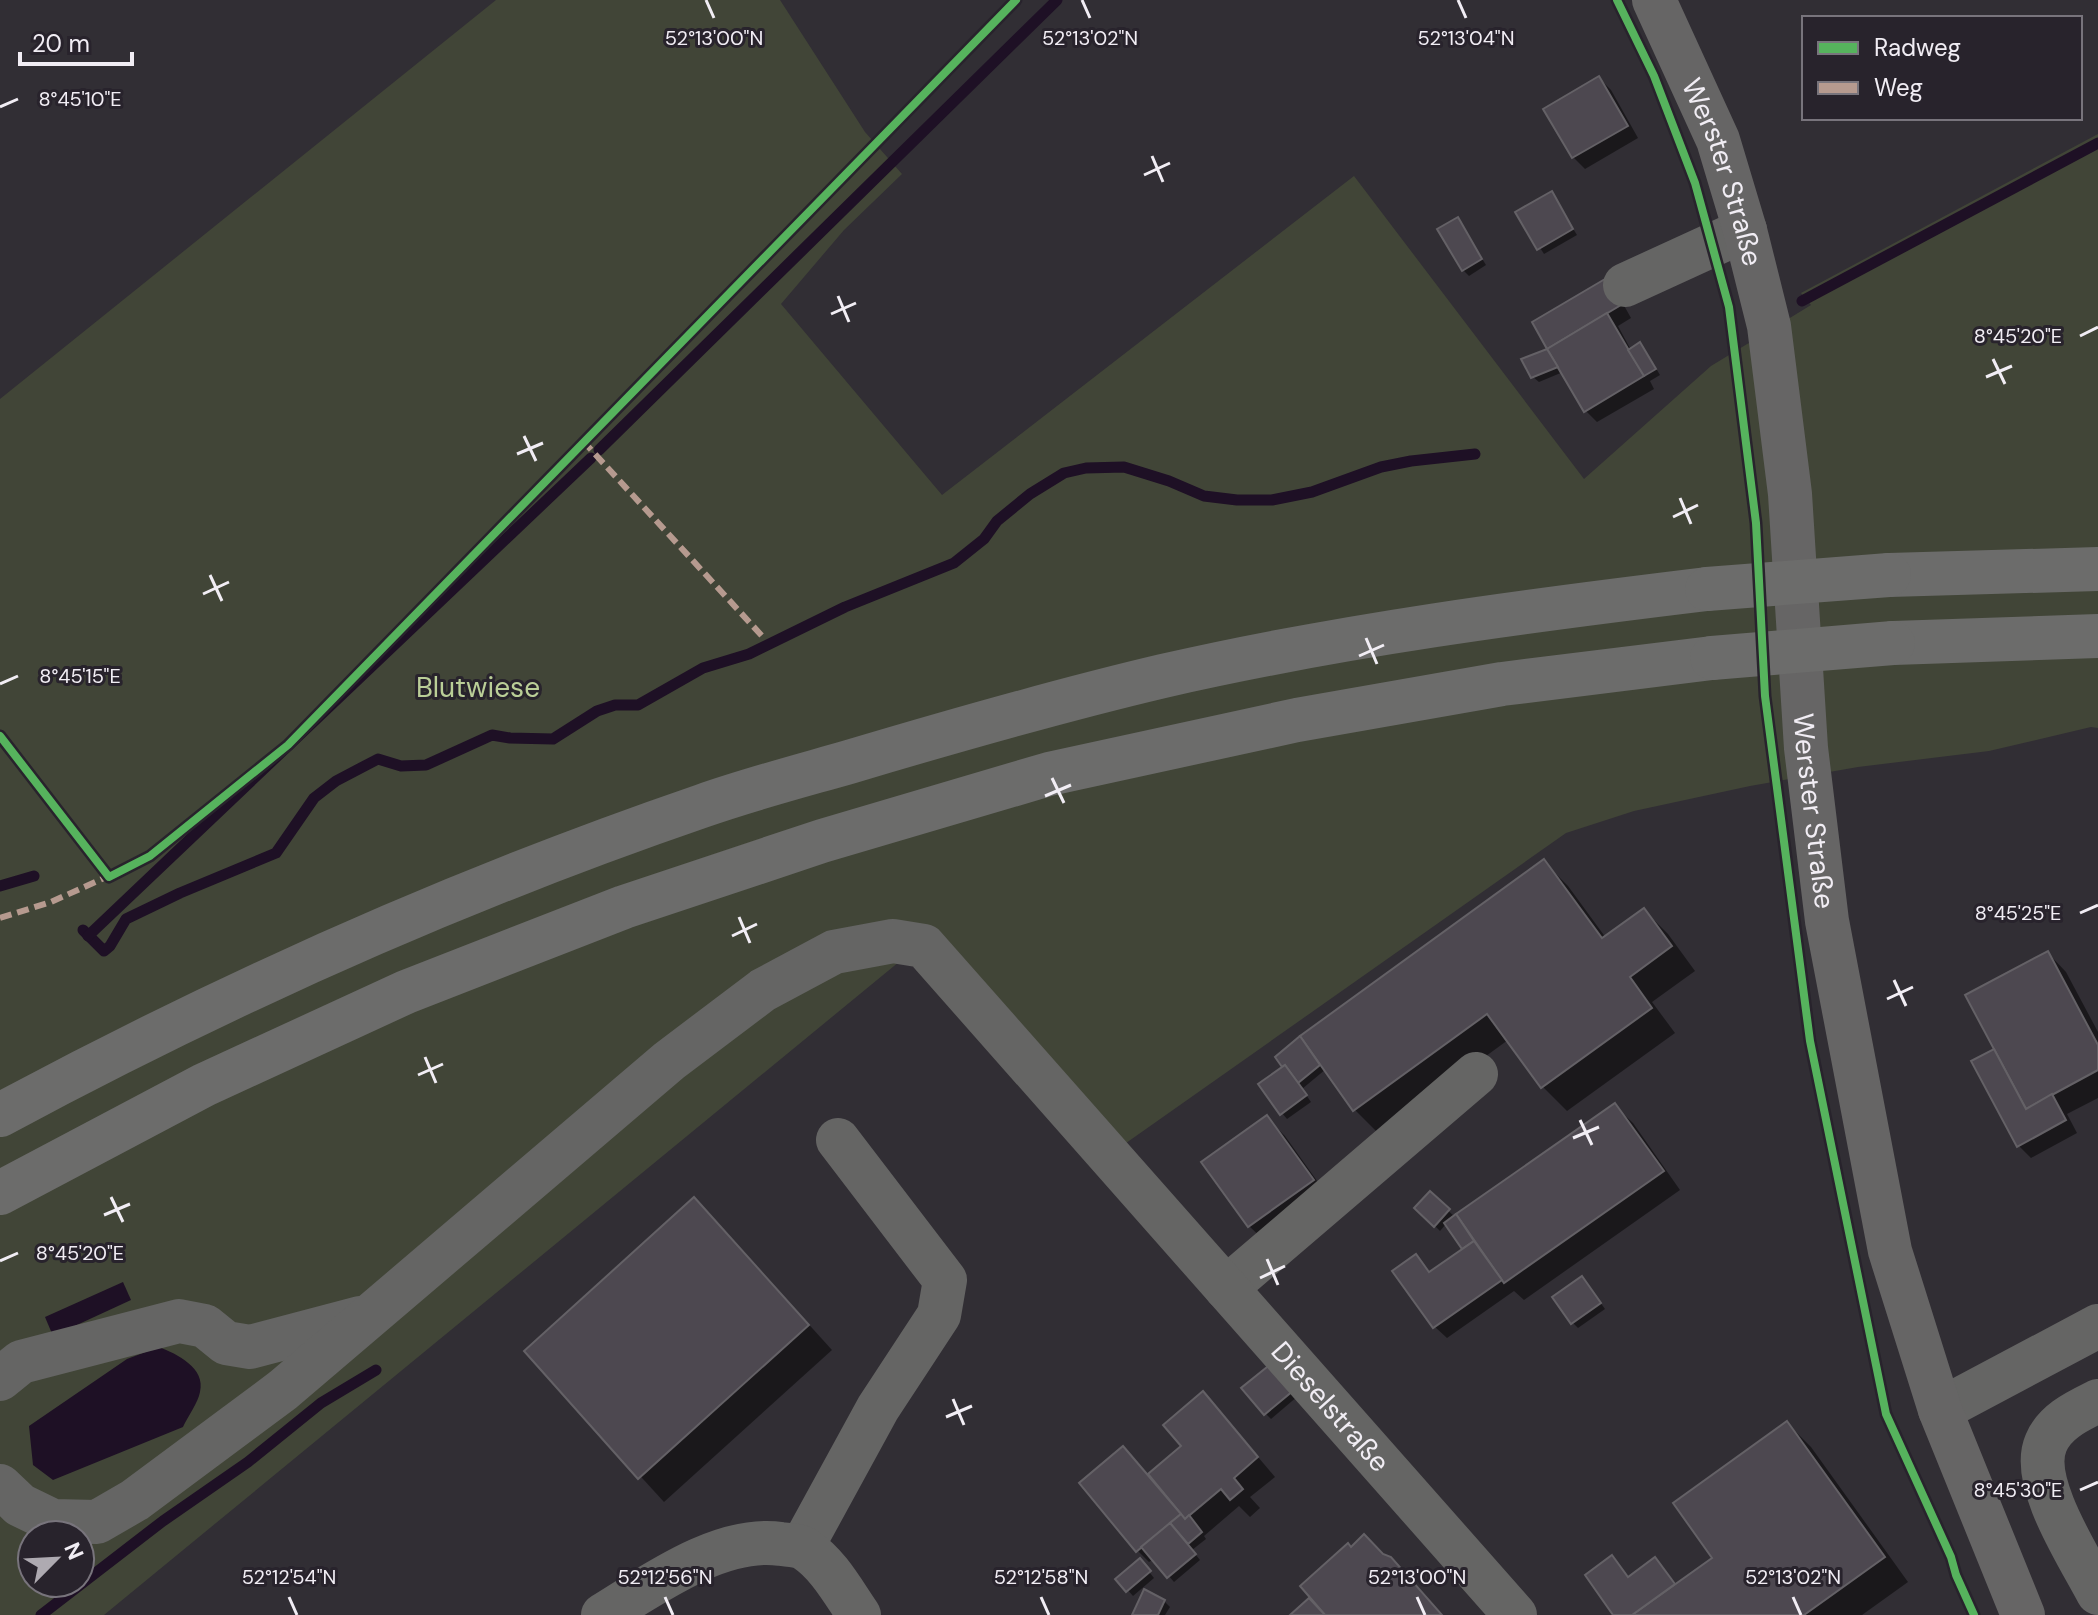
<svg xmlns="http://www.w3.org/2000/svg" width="2098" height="1615" viewBox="0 0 2098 1615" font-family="'DM Sans',sans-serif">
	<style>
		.green { fill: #414537; fill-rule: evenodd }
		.water { fill: #1e1025 }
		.shadow { fill: #0007 }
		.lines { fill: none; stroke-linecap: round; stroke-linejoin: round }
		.stream { stroke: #1e1025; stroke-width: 11 }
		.building { fill: #4d4850; stroke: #646166; stroke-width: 2 }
		.minor { stroke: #656564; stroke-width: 44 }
		.major { stroke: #666565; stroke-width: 44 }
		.highway { stroke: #6c6c6b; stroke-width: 44 }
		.highway-bridge { stroke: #6c6c6b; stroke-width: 44 }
		.quiet { stroke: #b69a8f; stroke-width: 6; stroke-dasharray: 12 6; stroke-linecap: butt }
		.cycleway-casing { stroke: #28232c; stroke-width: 13 }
		.cycleway { stroke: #56b35d; stroke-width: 8 }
		.ticks { fill: none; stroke: #f1edf4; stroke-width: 3 }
		.labels { text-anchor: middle; stroke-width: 6; stroke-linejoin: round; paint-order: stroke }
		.street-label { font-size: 28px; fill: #f1edf4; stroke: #28232c }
		.park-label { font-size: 28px; fill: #bace97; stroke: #28232c }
		.ticks-label { font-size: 20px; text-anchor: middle; fill: #f1edf4; stroke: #28232c; stroke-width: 6; stroke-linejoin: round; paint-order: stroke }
	</style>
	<rect width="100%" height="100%" fill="#312e34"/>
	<!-- green -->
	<path class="green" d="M496,0H780L865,132L902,174L844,230L781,304L942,495L1354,176L1584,479L1711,366L1811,305L1801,293L2098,134V728L2091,727L1989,751L1858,767L1750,786L1634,811L1566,833L1092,1167L905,957L104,1615H0V399ZM32,1535H80V1583H32Z"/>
	<!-- water -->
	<g class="water">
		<path d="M123,1282L131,1300L53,1336L45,1317Z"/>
		<path d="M159,1347C177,1354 206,1368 200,1392C198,1403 188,1416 183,1427L53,1480L33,1465L29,1426L127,1359Z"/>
	</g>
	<!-- shadow -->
	<g class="shadow">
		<path d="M1599,78L1611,90L1638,138L1585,169L1573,157Z"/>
		<path d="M1551,193L1577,235L1544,254L1518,213Z"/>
		<path d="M1458,220L1486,265L1469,276L1463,270Z"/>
		<path d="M1617,293L1631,318L1618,326L1631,350L1640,345L1645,350L1660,375L1650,381L1654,389L1597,422L1585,410L1563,372L1539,382L1533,377L1546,351Z"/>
		<path d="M1544,862L1568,886L1606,938L1644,910L1668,934L1695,971L1652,1002L1675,1033L1567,1111L1543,1087L1508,1040L1379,1134L1355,1110L1326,1069L1302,1089L1311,1102L1287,1119L1282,1113L1285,1067L1278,1058L1301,1038Z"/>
		<path d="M2048,953L2066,972L2098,1032V1098L2067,1114L2077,1133L2031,1158L2019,1146L1994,1051Z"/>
		<path d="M1614,1105L1633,1123L1680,1190L1524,1300L1514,1291L1447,1338L1435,1327L1416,1256L1431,1273L1465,1250L1446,1224L1440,1231L1417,1208L1430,1194L1455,1217Z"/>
		<path d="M1267,1118L1285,1136L1330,1199L1268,1244L1249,1226Z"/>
		<path d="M718,1224L832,1350L664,1502L526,1351Z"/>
		<path d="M1587,1284L1605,1309L1578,1328L1573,1323Z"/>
		<path d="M1272,1366L1298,1396L1271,1419L1265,1413Z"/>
		<path d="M1220,1412L1275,1477L1250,1497L1260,1508L1250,1517L1239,1506L1204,1536L1206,1539L1192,1550L1200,1560L1174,1582L1154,1559L1149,1562L1137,1550L1148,1476Z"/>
		<path d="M1787,1423L1811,1447L1908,1582L1862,1615H1618L1612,1558L1630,1578L1655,1560L1677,1585L1714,1558Z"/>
		<path d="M1142,1563L1154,1578L1133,1596L1118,1579Z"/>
		<path d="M1164,1601L1170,1607L1165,1615H1134Z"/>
	</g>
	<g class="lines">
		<!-- stream -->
		<g class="stream">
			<path d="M1802,301L2098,143"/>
			<path d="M599,450L1057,0"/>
			<path d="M0,886L34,876"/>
			<path d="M83,930L104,951L110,946L126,919L180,893L276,853L314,798L336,781L378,759L401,766L426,765L492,735L510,738L553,739L597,711L615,705H638L703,668L749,654L845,607L954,563L984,539L997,521L1030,494L1064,473L1086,468L1124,467L1169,481L1204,496L1237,500H1272L1312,492L1381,467L1411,461L1475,454"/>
			<path d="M88,936L591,458"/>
			<path d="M41,1615L163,1521L248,1462L321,1403L376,1370"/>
		</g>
	</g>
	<!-- building -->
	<g class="building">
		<path d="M1599,76L1628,126L1572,158L1543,109Z"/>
		<path d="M1552,191L1573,229L1537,250L1515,212Z"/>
		<path d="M1458,217L1482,259L1462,271L1437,229Z"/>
		<path d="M1605,279L1621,305L1547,349L1532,322Z"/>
		<path d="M1607,313L1644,376L1584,412L1547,349Z"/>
		<path d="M1640,342L1656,369L1644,376L1628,350Z"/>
		<path d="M1547,349L1558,367L1531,378L1521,359Z"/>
		<path d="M1544,859L1602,938L1644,908L1672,946L1630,977L1652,1008L1541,1088L1487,1014L1353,1111L1300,1036Z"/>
		<path d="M2048,951L2098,1045V1070L2026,1109L1965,995Z"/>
		<path d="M1300,1036L1320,1065L1298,1083L1285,1065L1282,1067L1275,1057Z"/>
		<path d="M1994,1049L2026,1109L2052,1094L2066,1120L2017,1147L1971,1061Z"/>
		<path d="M1285,1065L1307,1095L1280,1115L1258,1084Z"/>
		<path d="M1615,1103L1664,1171L1504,1283L1456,1214Z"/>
		<path d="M1267,1115L1314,1180L1248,1227L1201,1162Z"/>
		<path d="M1430,1191L1450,1209L1434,1227L1414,1208Z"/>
		<path d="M694,1197L809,1325L638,1479L524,1351Z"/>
		<path d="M1456,1214L1474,1241L1462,1249L1444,1223Z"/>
		<path d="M1474,1241L1502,1280L1433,1328L1392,1271L1416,1254L1429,1272Z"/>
		<path d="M1582,1276L1601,1303L1571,1324L1552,1297Z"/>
		<path d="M1272,1363L1294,1390L1264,1415L1241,1388Z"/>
		<path d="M1203,1391L1258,1457L1234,1478L1243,1489L1230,1500L1221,1489L1185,1519L1148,1474L1181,1446L1163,1425Z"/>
		<path d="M1787,1421L1885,1557L1804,1615H1632L1712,1558L1673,1503Z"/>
		<path d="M1123,1446L1181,1514L1136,1552L1079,1483Z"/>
		<path d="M1181,1514L1185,1519L1189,1515L1202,1532L1188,1544L1170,1523Z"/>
		<path d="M1170,1523L1196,1554L1167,1578L1141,1547Z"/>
		<path d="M1364,1534L1383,1554L1391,1557L1442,1615H1325L1300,1586L1348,1543L1351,1547Z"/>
		<path d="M1612,1555L1628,1577L1655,1557L1675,1584L1632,1615H1613L1585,1575Z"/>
		<path d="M1140,1558L1151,1571L1126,1592L1115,1579Z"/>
		<path d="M1144,1589L1165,1600L1158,1615H1132Z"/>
		<path d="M1309,1598L1325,1615H1290Z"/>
	</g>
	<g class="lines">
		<!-- minor -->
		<g class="minor">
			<path d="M1625,285L1745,230"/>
			<path d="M1226,1288L1476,1074"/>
			<path d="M0,1379L21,1362L179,1321L205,1326L226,1343L250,1347L360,1318"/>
			<path d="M2098,1401C2078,1411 2055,1421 2046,1443C2029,1482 2080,1558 2098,1593"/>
			<path d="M1940,1410L2098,1326"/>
			<path id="s1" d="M0,1486L20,1505L53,1521L97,1522L135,1500L283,1390L669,1061L763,990L834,952L893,941L924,946L1515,1615"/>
			<path d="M802,1547L878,1408L939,1315L945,1280L838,1140"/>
			<path d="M603,1615C652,1585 721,1535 781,1544C789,1545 799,1545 805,1549C829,1565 843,1592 859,1615"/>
		</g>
		<!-- major -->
		<path class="major" id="s2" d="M1654,0L1718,140L1745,230L1769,326L1790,494L1806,748L1827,921L1890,1251L1940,1410L2023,1615"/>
		<!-- highway -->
		<g class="highway">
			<path d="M1889,575L2098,569"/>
			<path d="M1893,643L2098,636"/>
			<path d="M0,1115C225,994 460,889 702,806C750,789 800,776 849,762C953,731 1057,701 1163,676C1342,635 1525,611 1707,589"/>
			<path d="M0,1193L204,1085L406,992L624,907L822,841L1049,774L1297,720L1502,684L1712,658"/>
		</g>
		<!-- highway-bridge -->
		<g class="highway-bridge">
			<path d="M1707,589L1889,575"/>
			<path d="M1712,658L1893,643"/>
		</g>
		<!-- quiet -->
		<g class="quiet">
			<path d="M583,441L763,637"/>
			<path d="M0,918L51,902L113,874"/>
		</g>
		<!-- cycleway casing -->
		<g class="cycleway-casing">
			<g id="cycleway">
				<path d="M1617,0L1654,76L1695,183L1729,307L1756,523L1765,696L1810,1041L1886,1414L1951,1557L1956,1575L1974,1615"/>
				<path d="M0,736L109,877L150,856L288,745L1016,0"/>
			</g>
		</g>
		<!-- cycleway -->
		<use href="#cycleway" class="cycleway"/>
	</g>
	<!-- ticks -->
	<path class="ticks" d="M706,0L714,18M1082,0L1090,18M1458,0L1466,18M0,107L18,99M1152,156L1163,182M1144,175L1170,163M838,296L849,322M831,314L856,303M2080,336L2098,327M1993,359L2005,384M1986,377L2012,366M524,436L536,461M517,454L543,443M1680,498L1691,524M1673,517L1698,505M210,575L222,601M203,594L229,582M1366,638L1377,664M1359,656L1384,645M0,684L18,676M1052,778L1064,803M1045,796L1071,785M2080,913L2098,905M739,917L750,943M732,936L757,924M1894,980L1906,1006M1887,999L1913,987M425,1057L436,1083M418,1075L443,1064M1580,1120L1592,1145M1573,1138L1599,1127M111,1197L123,1222M104,1215L130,1204M1267,1259L1278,1285M0,1261L18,1253M1260,1278L1285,1266M953,1399L964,1425M946,1417L972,1406M2080,1490L2098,1482M289,1597L297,1615M665,1597L673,1615M1041,1597L1049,1615M1417,1597L1425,1615M1793,1597L1801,1615"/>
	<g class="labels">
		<!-- street labels -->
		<g class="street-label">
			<text dy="10" stroke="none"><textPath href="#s2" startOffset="186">Werster Straße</textPath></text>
			<text dy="10" stroke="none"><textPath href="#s2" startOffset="834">Werster Straße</textPath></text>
			<text dy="10" stroke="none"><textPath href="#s1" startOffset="1748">Dieselstraße</textPath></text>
		</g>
		<!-- park labels -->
		<g class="park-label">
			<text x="478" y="697">Blutwiese</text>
		</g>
	</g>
	<g class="ticks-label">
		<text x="714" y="45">52°13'00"N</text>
		<text x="1090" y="45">52°13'02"N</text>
		<text x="1466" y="45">52°13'04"N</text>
		<text x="80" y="106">8°45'10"E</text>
		<text x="2018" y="343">8°45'20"E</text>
		<text x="80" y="683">8°45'15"E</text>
		<text x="2018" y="920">8°45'25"E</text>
		<text x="80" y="1260">8°45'20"E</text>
		<text x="2018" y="1497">8°45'30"E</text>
		<text x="289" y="1584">52°12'54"N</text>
		<text x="665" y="1584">52°12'56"N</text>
		<text x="1041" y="1584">52°12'58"N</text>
		<text x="1417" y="1584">52°13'00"N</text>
		<text x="1793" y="1584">52°13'02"N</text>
	</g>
	<!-- legend -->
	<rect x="1802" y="16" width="280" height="104" fill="#28232c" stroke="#78747c" stroke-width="2"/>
	<rect x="1818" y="42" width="40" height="12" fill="#56b35d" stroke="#78747c" stroke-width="2"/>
	<text x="1874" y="56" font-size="24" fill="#f1edf4">Radweg</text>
	<rect x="1818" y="82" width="40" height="12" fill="#b69a8f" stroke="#78747c" stroke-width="2"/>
	<text x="1874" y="96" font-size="24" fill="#f1edf4">Weg</text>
	<!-- north arrow -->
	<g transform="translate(56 1559) rotate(66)"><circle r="38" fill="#28232c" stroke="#78747c" stroke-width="2"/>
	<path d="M0-6L14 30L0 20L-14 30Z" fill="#aeaab1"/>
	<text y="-12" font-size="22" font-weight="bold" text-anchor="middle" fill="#f1edf4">N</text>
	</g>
	<!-- scale -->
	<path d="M20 52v12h112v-12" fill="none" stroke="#f1edf4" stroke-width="4"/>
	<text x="32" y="52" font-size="24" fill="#f1edf4" stroke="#28232c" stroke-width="6" paint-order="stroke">20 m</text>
</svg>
